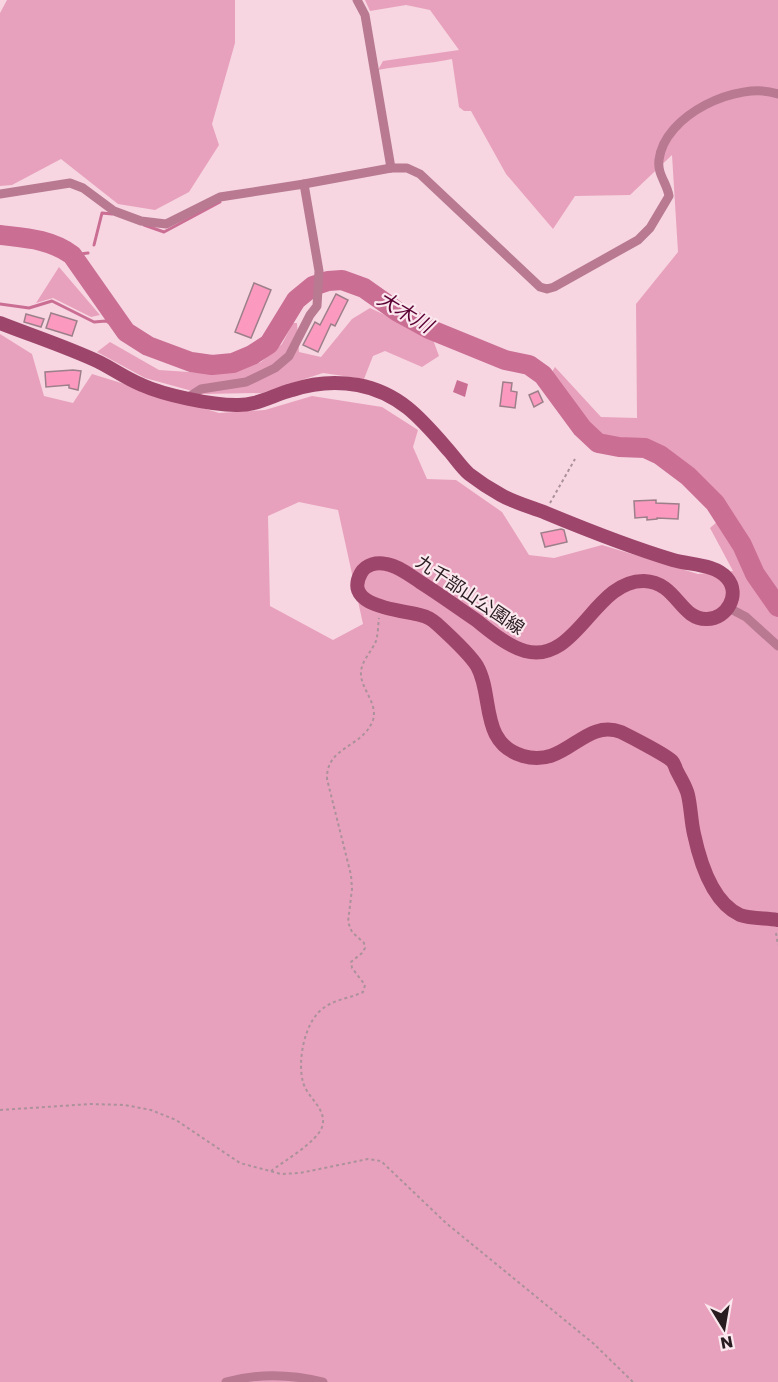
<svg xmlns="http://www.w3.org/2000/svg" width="778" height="1382" viewBox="0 0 778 1382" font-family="Poppins,'Noto Sans JP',sans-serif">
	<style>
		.green { fill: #e8a1bc; fill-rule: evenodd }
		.water { fill: #cb6e94 }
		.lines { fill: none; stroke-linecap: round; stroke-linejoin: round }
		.stream { stroke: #cb6e94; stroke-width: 3 }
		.river { stroke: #cb6e94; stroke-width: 20 }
		.building { fill: #fb99bf; stroke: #9d7f8a; stroke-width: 1.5 }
		.path { stroke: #aa919a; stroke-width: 2; stroke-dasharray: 3 3; stroke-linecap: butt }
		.street { stroke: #b87991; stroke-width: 9 }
		.secondary { stroke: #9e456c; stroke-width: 14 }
		.labels { text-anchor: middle; stroke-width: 4.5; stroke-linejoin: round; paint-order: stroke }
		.street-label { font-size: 18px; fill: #281c20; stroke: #fbe7ee }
		.water-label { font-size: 20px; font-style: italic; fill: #5b0133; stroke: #fbe7ee }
	</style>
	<rect width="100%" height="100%" fill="#f7d6e1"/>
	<!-- green -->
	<g class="green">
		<path d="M7,0H235V43L212,124L219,145L189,192L155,210L118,204L61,159L12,185L0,186V13Z"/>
		<path d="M365,0H778V1382H0V334L32,354L44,396L73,403L92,374L219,413L265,410L312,396L382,407L418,430L413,447L427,479L456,480L502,512L529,555L554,558L602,545L698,574L733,571L710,528L726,514L685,462L653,444L598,437L547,380L555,367L601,417L637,418L636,304L678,252L672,155L630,195L575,196L553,229L506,174L471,111H464L459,107L452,59C427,64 404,65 378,70L383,61L459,50L430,10L406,5L370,11ZM299,502L338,510L363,624L333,640L270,606L268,516Z"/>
		<path d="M59,267L100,315L91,317L53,298L36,303Z"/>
		<path d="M370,308L432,337L439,356L422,367L385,351L373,356L364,379L323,373L262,393L203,394L145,378L97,352L110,342L159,370L219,374L261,362L282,344L293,323H297L299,352L321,357L352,319Z"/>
	</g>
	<!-- water -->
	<path class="water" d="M457,380L468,384L465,397L453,392Z"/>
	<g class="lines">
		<!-- stream -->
		<g class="stream">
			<path d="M144,225L164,232L220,202"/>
			<path d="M94,245L102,213L112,214"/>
			<path d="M72,255L88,253"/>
			<path d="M0,304L29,308L52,301L94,322L106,321L126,332"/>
		</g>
		<!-- river -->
		<path class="river" d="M0,235C26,238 50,239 72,255L126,332L148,346L191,362L212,365L233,363L252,355L269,344L296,300L313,286L328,281L342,280L364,288L398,312L429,329L505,360L529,365L543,375L582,428L598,443L619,447L645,448L660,455L688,476L715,503L742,545L755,574L778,607"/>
	</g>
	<!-- building -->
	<g class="building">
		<path d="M254,283L271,290L251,338L235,332Z"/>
		<path d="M336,294L348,300L335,326L331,324L318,352L303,345L315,322L320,325Z"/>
		<path d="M51,313L77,321L72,336L46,328Z"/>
		<path d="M26,314L44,319L41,327L24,322Z"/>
		<path d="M73,370L81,371L78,390L69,388V385L46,387L45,372Z"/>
		<path d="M503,382L512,383L511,391L517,392L515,408L500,406Z"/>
		<path d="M538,391L543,402L534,407L529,395Z"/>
		<path d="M656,500V503L679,504L678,519L657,518V519L647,520V517L635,518L634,501Z"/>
		<path d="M561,529L564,530L567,542L545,547L541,533Z"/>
	</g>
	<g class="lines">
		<!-- path -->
		<g class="path">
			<path d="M550,503L575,459"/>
			<path d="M776,933L778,945"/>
			<path d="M0,1110L91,1104L125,1105L151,1110L176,1120L240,1163L281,1174L300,1173L368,1159L381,1161L446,1223L594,1344L633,1382"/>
			<path d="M271,1171C284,1161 317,1142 322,1127C328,1109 307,1098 303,1082C297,1060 305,1019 325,1007C336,999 351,998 363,992L365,985L352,968L351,962L362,953L365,948L364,943L352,932L348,922L352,889L351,875L327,779C326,746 363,748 373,720C378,704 362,690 361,675C360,662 371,653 376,641C378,635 378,625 379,618"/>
		</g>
		<!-- street -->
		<g class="street">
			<path d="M357,0L365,15L391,168"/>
			<path d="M0,194L70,183L83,188L114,211L141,221L166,224L220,197L304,184L391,168H407L420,174L540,287L547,289L554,287L638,240L650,228L669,196C667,183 657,174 659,160C664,115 738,80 778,94"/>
			<path d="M187,398L201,389L246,382L275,368L289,356L310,315L317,306L319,271L304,184"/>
			<path d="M729,608L746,617L778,646"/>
			<path d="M226,1382C258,1373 290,1374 323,1382"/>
		</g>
		<!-- secondary -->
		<path class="secondary" d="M0,323C33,336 67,347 99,362C113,369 127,379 142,385C164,395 211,405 236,405C256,406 273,395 292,390C313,383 336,381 358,385C401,393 423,421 450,452C456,459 462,468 469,474C478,481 490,489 501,495C515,503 531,507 546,513C587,530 630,547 673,560C690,565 715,564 727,578C741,594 727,619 707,619C680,620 677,582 644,581C594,580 577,665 525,651C507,646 490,631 476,620C457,607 439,594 420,582C410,575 398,566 386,564C377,562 366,564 361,573C342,607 401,610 420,615C428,617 431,619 437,624C449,635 469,653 477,666C494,696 479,743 523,756C566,769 583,718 621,732C629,736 666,755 672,761C674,763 675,766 676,769C680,778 686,786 688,795C691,808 691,821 694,834C700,862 712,902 740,915C751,919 766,918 778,920"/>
	</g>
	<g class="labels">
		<!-- street labels -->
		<g class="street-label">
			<text transform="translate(470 595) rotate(34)" y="6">九千部山公園線</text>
		</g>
		<!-- water labels -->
		<g class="water-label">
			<text transform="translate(405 312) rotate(31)" y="7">大木川</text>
		</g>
	</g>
	<!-- north arrow -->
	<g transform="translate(724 1328) rotate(169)" stroke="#fbe7ee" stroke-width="4.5" paint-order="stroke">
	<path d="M0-4.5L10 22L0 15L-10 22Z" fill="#281c20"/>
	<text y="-9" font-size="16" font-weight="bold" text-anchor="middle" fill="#281c20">N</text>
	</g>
</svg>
